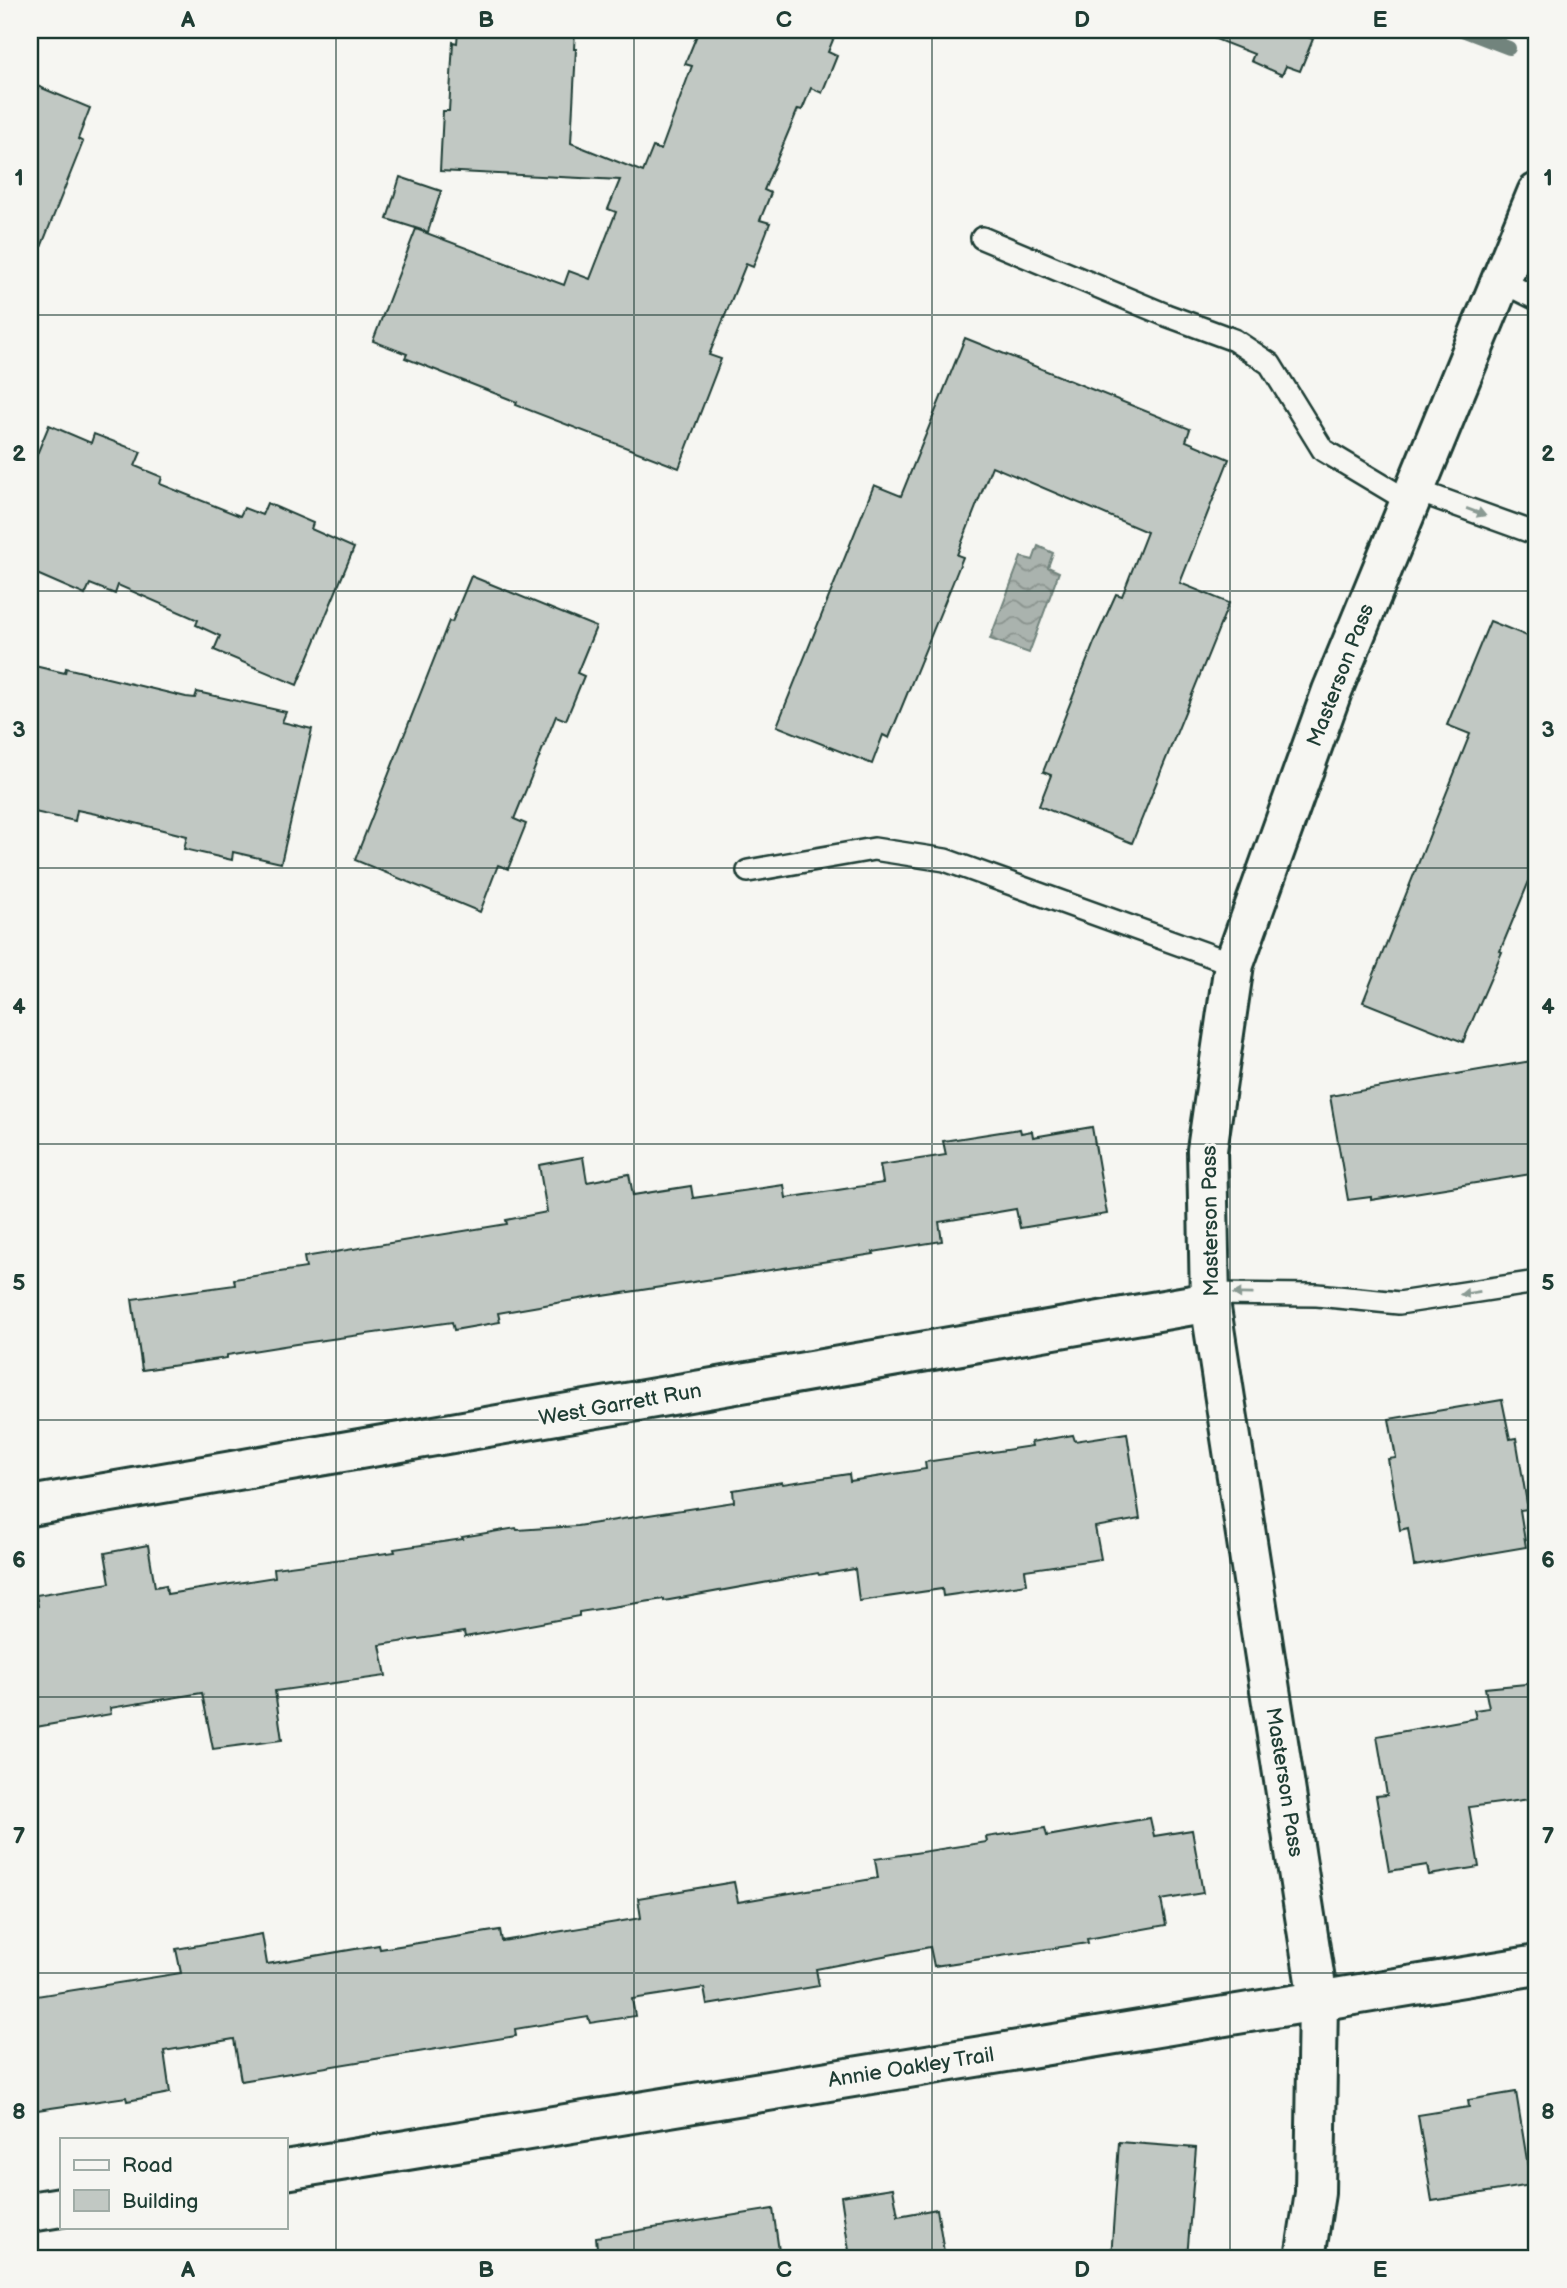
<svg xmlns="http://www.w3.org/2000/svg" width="1567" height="2288" viewBox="0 0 1567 2288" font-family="'Balsamiq Sans',sans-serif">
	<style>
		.water { fill: url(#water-waves); stroke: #72847d; stroke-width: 2 }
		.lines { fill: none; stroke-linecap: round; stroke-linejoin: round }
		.stream { stroke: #72847d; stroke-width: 14 }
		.building { fill: #c1c8c3; stroke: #1f3d34; stroke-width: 2 }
		.service-casing { stroke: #1f3d34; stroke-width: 26 }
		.minor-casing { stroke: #1f3d34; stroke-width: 44 }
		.service { stroke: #f6f6f2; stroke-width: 21 }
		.minor { stroke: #f6f6f2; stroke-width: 38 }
		.oneway { fill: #8a9a93 }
		.grid { fill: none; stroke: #1f3d34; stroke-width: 2; stroke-opacity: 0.55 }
		.labels { text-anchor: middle; stroke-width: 6; stroke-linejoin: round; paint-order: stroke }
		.street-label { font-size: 21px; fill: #1f3d34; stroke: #f6f6f2 }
		.neatline { fill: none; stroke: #1f3d34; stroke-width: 2.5 }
		.grid-label { font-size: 23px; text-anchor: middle; font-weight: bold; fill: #1f3d34 }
	</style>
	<defs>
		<pattern id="water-waves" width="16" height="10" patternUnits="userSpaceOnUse" patternTransform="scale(1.75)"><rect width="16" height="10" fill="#aab3ae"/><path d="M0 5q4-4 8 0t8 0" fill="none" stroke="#8a938e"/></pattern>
	</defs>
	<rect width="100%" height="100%" fill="#f6f6f2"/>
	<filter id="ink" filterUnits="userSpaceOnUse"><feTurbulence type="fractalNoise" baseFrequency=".0143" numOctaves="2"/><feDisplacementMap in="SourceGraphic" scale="14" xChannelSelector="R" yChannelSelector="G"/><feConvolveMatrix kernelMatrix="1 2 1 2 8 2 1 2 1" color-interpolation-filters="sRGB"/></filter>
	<g filter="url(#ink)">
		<!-- water -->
		<path class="water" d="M1038,546L1053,553L1048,567L1059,572L1029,653L990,639L1021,557L1033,560Z"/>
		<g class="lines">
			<!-- stream -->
			<path class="stream" d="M1462,30L1509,48"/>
		</g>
		<!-- building -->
		<g class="building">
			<path d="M458,30H575L574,49H576L571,143L643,172L653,147L661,150L692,66L685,64L699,30H837L828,52L837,56L822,93L811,88L802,110L798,109L764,190L771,193L760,220L770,223L753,267L746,264L709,355L721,359L679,468L516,405L517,402L405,358L407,354L373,341L416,229L564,285L569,271L590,279L616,212L608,209L620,180L440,171L443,111H449L453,42L457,43Z"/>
			<path d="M1201,30H1302L1300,34L1313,39L1300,71L1286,66L1282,75L1251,61L1254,54L1200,33Z"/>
			<path d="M30,83L90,108L78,139L83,142L32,270H30Z"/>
			<path d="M400,177L441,191L428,232L387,219Z"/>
			<path d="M965,338L1190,429L1186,441L1229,459L1180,583L1229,603L1132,843L1039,806L1051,775L1043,772L1094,643L1116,594L1122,596L1147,532L992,466L957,555L963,557L953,582L889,738L883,735L872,764L777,726L874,485L901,496Z"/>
			<path d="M49,425L91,443L94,434L141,452L135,466L162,477L160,484L240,516L244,508L262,515L267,503L313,523L311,529L354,548L297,685L214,650L220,636L196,625L198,620L118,585L115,594L90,584L85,595L30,571V471Z"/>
			<path d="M471,576L596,627L577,673L584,676L566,720L556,716L514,819L526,824L508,869L498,865L480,912L355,860L449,621L452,622Z"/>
			<path d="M1490,621L1537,640V862L1500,951L1502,952L1463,1042L1363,1002L1470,734L1447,725Z"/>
			<path d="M30,665L65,673L66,668L186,697L195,698L197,692L286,712L282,722L312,729L281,863L233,852L232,860L184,849L187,836L115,818L77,810L75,821L30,811Z"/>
			<path d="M1537,1060V1173L1371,1200V1197L1348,1200L1330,1096Z"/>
			<path d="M1092,1127L1107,1214L1020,1228L1016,1209L939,1222L942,1241L873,1252L874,1254L603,1296V1295L498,1313L500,1322L454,1330L452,1322L296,1344L227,1355V1358L142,1370L132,1299L235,1285L234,1279L306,1268L304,1257L507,1224L506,1220L547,1212L539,1165L583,1157L587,1182L629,1174L633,1195L691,1186L693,1198L784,1185L786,1198L883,1183L880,1165L946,1155L943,1141L1020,1129L1021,1133L1032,1131L1033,1137Z"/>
			<path d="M1502,1400L1510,1439L1516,1438L1528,1509L1520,1510L1526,1547L1414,1566L1408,1528L1400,1530L1388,1459L1396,1458L1389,1419Z"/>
			<path d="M1127,1433L1140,1519L1095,1527L1101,1559L1025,1570L1027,1584L943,1596L942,1589L859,1601L855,1569L819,1575L818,1573L664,1601V1599L579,1612V1616L465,1637L464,1632L380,1645L386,1676L275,1691L282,1740L213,1749L202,1693L110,1708L111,1714L30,1728V1608L38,1606L36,1595L110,1583L105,1553L148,1545L155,1587L166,1585L167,1594L275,1577L274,1568L395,1552L394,1549L463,1539L462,1537L516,1528L517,1530L577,1526L734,1502L733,1490L782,1482L783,1484L849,1474L850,1481L926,1469L925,1462L1032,1446L1031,1442L1073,1435L1075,1441Z"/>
			<path d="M1537,1683V1798L1469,1807L1479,1867L1429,1875L1427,1865L1389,1871L1376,1796L1387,1795L1377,1736L1476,1718L1474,1710L1489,1708L1485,1688Z"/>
			<path d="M1150,1818L1154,1836L1192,1830L1203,1893L1161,1900L1166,1925L1087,1939L1088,1943L934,1966L930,1947L816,1969L819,1986L707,2005L704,1988L632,1999L635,2016L590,2023L588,2017L515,2029L516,2036L241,2081L234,2039L164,2051L170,2093L127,2101L126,2097L30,2111V1997L181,1973L176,1949L262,1934L267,1964L379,1945L380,1949L500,1930L502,1941L641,1918L638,1898L734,1882L738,1902L878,1878L875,1859L987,1842L986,1837L1045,1828L1047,1836Z"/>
			<path d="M1516,2092L1531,2185L1432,2201L1418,2115L1469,2107L1468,2100Z"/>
			<path d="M1119,2142L1196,2148L1187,2258H1111Z"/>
			<path d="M893,2188L898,2216L937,2209L945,2258H850L841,2196Z"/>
			<path d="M773,2209L780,2258H598L596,2237Z"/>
		</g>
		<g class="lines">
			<!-- service casing -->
			<g class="service-casing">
				<g id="service">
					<path d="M982,238L1166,315L1234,340L1270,364L1323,450L1410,502"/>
					<path d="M1501,281L1537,299"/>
					<path d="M1415,490L1537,534"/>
					<path d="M748,871L874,849L945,860L1234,964"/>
					<path d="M1210,1294L1317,1295L1399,1303L1537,1282"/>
				</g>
			</g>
			<!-- minor casing -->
			<g class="minor-casing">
				<g id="minor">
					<path d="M30,1506L1210,1302"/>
					<path d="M285,2170L1537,1965"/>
					<path d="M30,2212L61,2207"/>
					<path d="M1305,2258L1315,2193L1318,2000L1210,1302L1207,1150L1234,964L1332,691L1537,193"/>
				</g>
			</g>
			<!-- service -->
			<use href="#service" class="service"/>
			<!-- minor -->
			<use href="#minor" class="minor"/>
		</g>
		<!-- one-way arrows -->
		<defs><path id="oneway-solid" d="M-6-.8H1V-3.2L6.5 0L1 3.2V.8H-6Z" transform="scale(1.75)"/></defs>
		<g class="oneway">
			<use href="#oneway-solid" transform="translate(1476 512) rotate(20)"/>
			<use href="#oneway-solid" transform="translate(1470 1293) rotate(171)"/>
			<use href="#oneway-solid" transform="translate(1243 1294) rotate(-179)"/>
		</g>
	</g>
	<!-- grid -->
	<path class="grid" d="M336,30V2258M634,30V2258M932,30V2258M1230,30V2258M30,315H1537M30,591H1537M30,868H1537M30,1144H1537M30,1420H1537M30,1697H1537M30,1973H1537"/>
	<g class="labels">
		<!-- street labels -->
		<g class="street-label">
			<text transform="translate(1340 675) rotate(-69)" y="7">Masterson Pass</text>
			<text transform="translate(1210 1221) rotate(-91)" y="7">Masterson Pass</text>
			<text transform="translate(620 1404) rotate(-10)" y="7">West Garrett Run</text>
			<text transform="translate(1285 1782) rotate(81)" y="7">Masterson Pass</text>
			<text transform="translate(911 2067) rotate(-9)" y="7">Annie Oakley Trail</text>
		</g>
	</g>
	<!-- margin -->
	<rect width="1567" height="2288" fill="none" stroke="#f6f6f2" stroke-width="77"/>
	<!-- legend -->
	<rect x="60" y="2138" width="228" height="91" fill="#f6f6f2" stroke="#a0aca6" stroke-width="2"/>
	<rect x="74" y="2160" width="35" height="10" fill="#f6f6f2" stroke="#a0aca6" stroke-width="2"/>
	<text x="122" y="2172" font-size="21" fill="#1f3d34">Road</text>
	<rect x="74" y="2190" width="35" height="21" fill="#c1c8c3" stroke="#a0aca6" stroke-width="2"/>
	<text x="122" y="2208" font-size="21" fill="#1f3d34">Building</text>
	<rect x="38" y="38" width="1490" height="2212" class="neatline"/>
	<g class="grid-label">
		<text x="188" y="27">A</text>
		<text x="486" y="27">B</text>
		<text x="784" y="27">C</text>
		<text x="1082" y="27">D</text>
		<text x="1380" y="27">E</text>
		<text x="19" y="185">1</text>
		<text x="1548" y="185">1</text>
		<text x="19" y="461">2</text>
		<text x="1548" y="461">2</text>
		<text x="19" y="737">3</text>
		<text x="1548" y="737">3</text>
		<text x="19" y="1014">4</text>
		<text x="1548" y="1014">4</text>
		<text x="19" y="1290">5</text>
		<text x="1548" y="1290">5</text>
		<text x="19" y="1567">6</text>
		<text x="1548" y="1567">6</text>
		<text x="19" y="1843">7</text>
		<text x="1548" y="1843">7</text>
		<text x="19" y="2119">8</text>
		<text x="1548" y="2119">8</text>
		<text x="188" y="2277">A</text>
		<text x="486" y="2277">B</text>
		<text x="784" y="2277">C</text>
		<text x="1082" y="2277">D</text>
		<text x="1380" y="2277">E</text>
	</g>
</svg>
